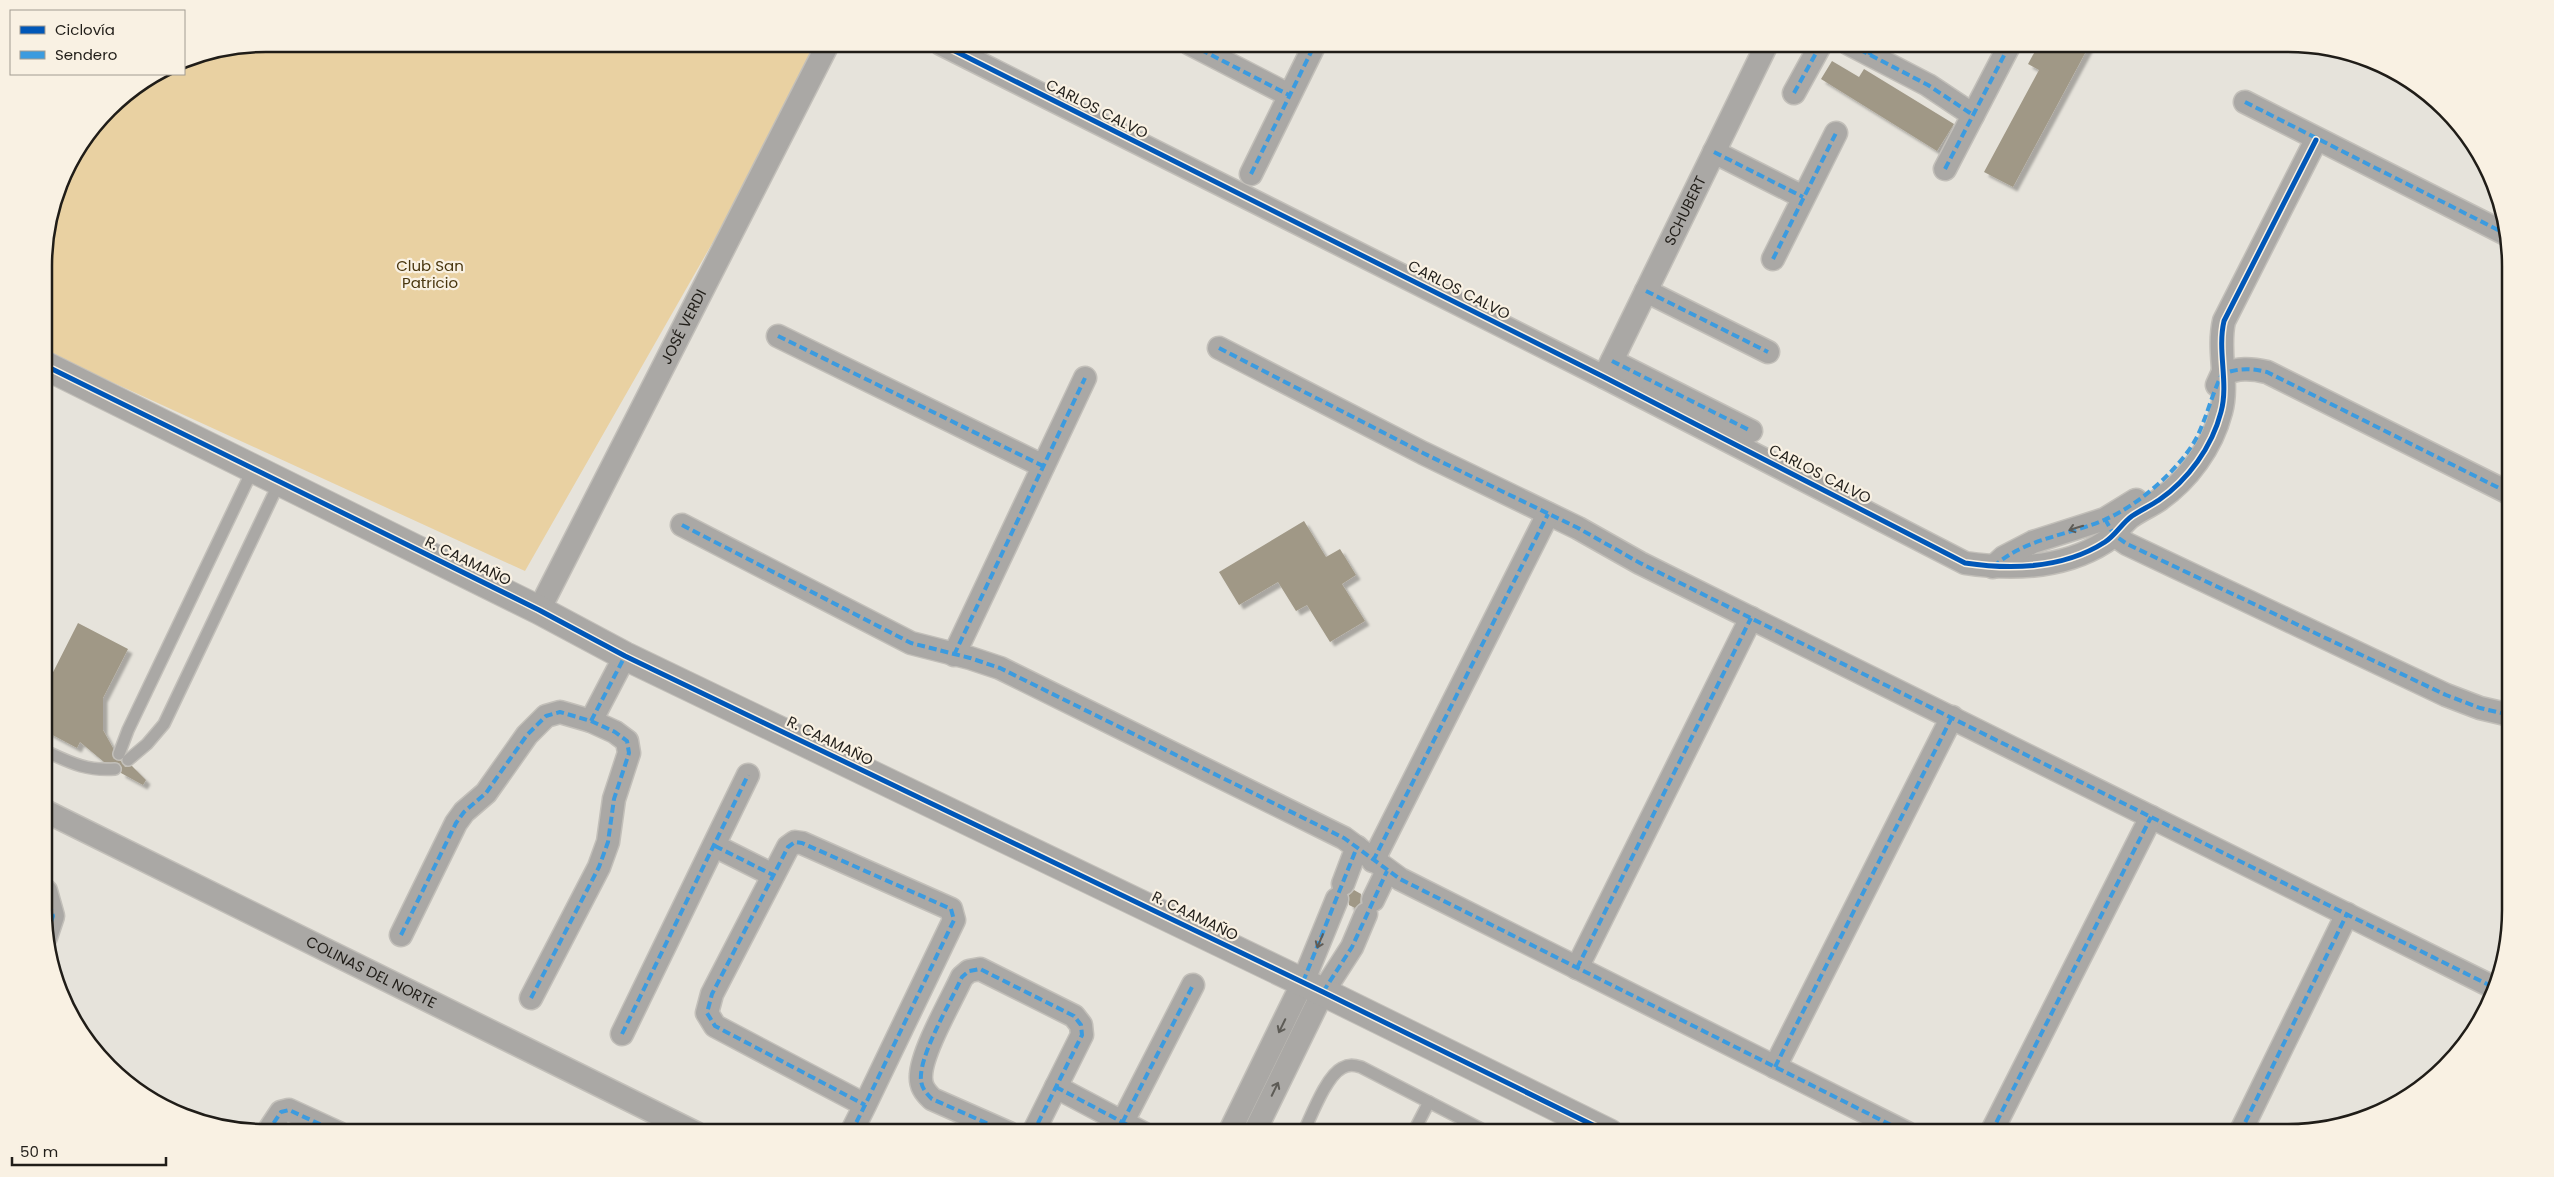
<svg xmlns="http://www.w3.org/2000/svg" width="2554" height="1177" viewBox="0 0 2554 1177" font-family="Poppins,sans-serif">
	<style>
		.green { fill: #e9d1a2 }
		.building { fill: #a09886; filter: url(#shadow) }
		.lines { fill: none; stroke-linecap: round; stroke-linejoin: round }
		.service-casing { stroke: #c2bfb9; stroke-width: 14 }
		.minor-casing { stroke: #c2bfb9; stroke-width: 25 }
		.tertiary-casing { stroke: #c2bfb9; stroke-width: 30 }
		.service { stroke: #aaa8a5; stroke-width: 11 }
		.minor { stroke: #aaa8a5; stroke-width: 22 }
		.tertiary { stroke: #aaa8a5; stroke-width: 28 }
		.quiet { stroke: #3c9bdf; stroke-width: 4; stroke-dasharray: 8 4; stroke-linecap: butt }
		.cycleway-casing { stroke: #f9f1e3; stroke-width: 8 }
		.cycleway { stroke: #0057b8; stroke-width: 5 }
		.oneway { stroke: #5e5c57 }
		.labels { text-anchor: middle; stroke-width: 4.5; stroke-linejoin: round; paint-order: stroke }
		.street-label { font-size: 15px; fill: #201d18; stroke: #f9f1e3 }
		.park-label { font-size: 15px; fill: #49360e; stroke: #f9f1e3 }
		.rim { fill: none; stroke: #201d18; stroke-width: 2.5 }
	</style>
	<defs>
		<filter id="shadow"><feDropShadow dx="4.5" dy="4.5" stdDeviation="1" flood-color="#0004"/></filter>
	</defs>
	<rect width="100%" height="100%" fill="#e6e3db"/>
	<!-- green -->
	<path class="green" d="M267,44H826L525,571L44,351V252L67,168L120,99L161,74H184V60Z"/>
	<!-- building -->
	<g class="building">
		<path d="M2039,44H2090L2013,187L1984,172L2039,70L2028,64Z"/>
		<path d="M1832,61L1859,77L1864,69L1954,124L1937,151L1821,79Z"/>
		<path d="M1304,521L1326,557L1340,549L1356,575L1342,584L1365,621L1330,642L1307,605L1296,611L1278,582L1239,605L1219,572Z"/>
		<path d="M78,623L128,649L103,698V730L113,748V758L121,761L125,767L132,766L146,780L143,785L121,773L122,768L119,763L104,762L80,742L77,748L45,731V688Z"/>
		<path d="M1354,890L1361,894L1360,903L1355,908L1349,905V895Z"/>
	</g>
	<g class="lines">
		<!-- service casing -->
		<g class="service-casing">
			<g id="service">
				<path d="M45,751C71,763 86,771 115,769"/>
				<path d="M119,754L128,730L253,469"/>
				<path d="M128,760L147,744L164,724L279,483"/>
				<path d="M1303,1133C1311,1117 1326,1076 1342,1068C1349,1064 1354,1065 1361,1067L1489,1133"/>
				<path d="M1413,1133L1429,1102"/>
			</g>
		</g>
		<!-- minor casing -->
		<g class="minor-casing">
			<g id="minor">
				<path d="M941,44L1604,377L1965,563C2012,570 2063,569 2105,542C2116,535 2122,523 2132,516C2141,510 2150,506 2159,500C2188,480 2212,447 2221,412C2229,383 2217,351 2224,321L2316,140"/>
				<path d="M1190,44L1289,95"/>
				<path d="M1849,44L1928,85L1973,115"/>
				<path d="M1794,93L1821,44"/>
				<path d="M2245,102L2508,235"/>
				<path d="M1714,152L1803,197"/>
				<path d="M1945,169L2010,44"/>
				<path d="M1251,174L1315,44"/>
				<path d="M1773,259L1836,133"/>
				<path d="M1646,291L1768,352"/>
				<path d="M778,336L1043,466"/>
				<path d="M1219,348L1423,453L1578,528L1640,563L2495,988"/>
				<path d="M1612,361L1751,431"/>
				<path id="s1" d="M1604,377L1767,44"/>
				<path d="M2217,385L2222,374C2239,368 2250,368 2267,372L2509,493"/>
				<path d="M2107,523L2114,535L2127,544L2446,695L2480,708L2510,715"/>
				<path d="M682,525L911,643L970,658L1000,668L1344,838L1400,879L1907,1133"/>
				<path d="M1993,567L2004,557L2033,542L2105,519L2136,500"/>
				<path id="s2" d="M539,610L828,44"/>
				<path d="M954,655L1085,378"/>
				<path d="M591,721L625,656"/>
				<path id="s3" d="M45,811L696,1133"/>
				<path d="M715,846L773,875"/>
				<path d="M1373,861L1548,514"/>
				<path d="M1343,884L1357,847"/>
				<path d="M46,891L53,916L46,937"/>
				<path d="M1373,900L1387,871"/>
				<path d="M401,935L456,823L464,812L486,793L527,735L546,716L560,712L591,721L615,732L627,741L629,753L614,799L608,842L599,867L531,998"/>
				<path d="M1577,968L1751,618"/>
				<path d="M622,1034L748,775"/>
				<path d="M1775,1067L1952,717"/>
				<path d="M1056,1087L1143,1133"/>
				<path d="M267,1133L281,1112L289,1110L339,1133"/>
				<path d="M851,1133L865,1105L954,920L951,909L802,843L795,842L788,847L712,994L707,1013L715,1026L865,1105"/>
				<path d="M1009,1133L932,1099C925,1092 920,1086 921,1075C922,1051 951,1001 962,977L969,971L980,969L1074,1016L1081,1025L1082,1035L1033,1133"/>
				<path d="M1117,1133L1193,985"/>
				<path d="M1229,1133L1303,982L1337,899"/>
				<path d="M1254,1133L1323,992L1352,947L1366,914"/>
				<path d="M1991,1133L2151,817"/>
				<path d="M2240,1133L2347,914"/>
			</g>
		</g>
		<!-- tertiary casing -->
		<g class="tertiary-casing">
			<path id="tertiary" d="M44,365L539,610L625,656L1323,992L1609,1133"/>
		</g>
		<!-- service -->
		<use href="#service" class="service"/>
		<!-- minor -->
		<use href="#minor" class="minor"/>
		<!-- tertiary -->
		<use href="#tertiary" class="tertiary"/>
		<!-- quiet -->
		<g class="quiet">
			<path d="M1190,44L1289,95"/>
			<path d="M1849,44L1928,85L1973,115"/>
			<path d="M1869,55L1875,44"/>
			<path d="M1794,93L1821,44"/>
			<path d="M2245,102L2508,235"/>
			<path d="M1714,152L1803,197"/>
			<path d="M1945,169L2010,44"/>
			<path d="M1251,174L1315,44"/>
			<path d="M1773,259L1836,133"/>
			<path d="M1646,291L1768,352"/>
			<path d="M778,336L1043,466"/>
			<path d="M1219,348L1423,453L1578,528L1640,563L2495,988"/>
			<path d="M1612,361L1751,431"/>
			<path d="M2105,519L2114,535L2127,544L2446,695L2480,708L2510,715"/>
			<path d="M682,525L911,643L970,658L1000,668L1344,838L1400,879L1907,1133"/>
			<path d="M1993,567C2025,538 2067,536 2104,520C2138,506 2180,469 2197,437C2207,416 2212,394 2222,374C2239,368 2250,368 2267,372L2509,493"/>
			<path d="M954,655L1085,378"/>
			<path d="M591,721L625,656"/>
			<path d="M715,846L773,875"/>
			<path d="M1373,861L1548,514"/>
			<path d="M46,891L53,916L46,937"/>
			<path d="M401,935L456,823L464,812L486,793L527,735L546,716L560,712L591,721L615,732L627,741L629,753L614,799L608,842L599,867L531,998"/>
			<path d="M1577,968L1751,618"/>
			<path d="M1303,982L1357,847"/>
			<path d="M1323,992L1352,947L1387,871"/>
			<path d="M622,1034L748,775"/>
			<path d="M1775,1067L1952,717"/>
			<path d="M1056,1087L1143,1133"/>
			<path d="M267,1133L281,1112L289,1110L339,1133"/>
			<path d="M851,1133L865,1105L954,920L951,909L802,843L795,842L788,847L712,994L707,1013L715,1026L865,1105"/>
			<path d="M1009,1133L932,1099C925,1092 920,1086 921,1075C922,1051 951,1001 962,977L969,971L980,969L1074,1016L1081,1025L1082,1035L1033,1133"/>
			<path d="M1117,1133L1193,985"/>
			<path d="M1991,1133L2151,817"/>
			<path d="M2240,1133L2347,914"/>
		</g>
		<!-- cycleway casing -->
		<g class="cycleway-casing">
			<g id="cycleway">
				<path d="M941,44L1604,377L1965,563C2012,570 2063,569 2105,542C2116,535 2122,523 2132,516C2141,510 2150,506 2159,500C2188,480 2212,447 2221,412C2229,383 2217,351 2224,321L2316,140"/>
				<path d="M44,365L539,610L625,656L1323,992L1609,1133"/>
			</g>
		</g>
		<!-- cycleway -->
		<use href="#cycleway" class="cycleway"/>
	</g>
	<!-- one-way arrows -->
	<defs><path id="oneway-shaft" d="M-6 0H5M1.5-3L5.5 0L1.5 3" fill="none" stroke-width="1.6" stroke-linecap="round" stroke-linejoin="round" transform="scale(1.25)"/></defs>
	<g class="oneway">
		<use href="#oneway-shaft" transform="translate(2076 528) rotate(163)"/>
		<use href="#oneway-shaft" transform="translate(1320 941) rotate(113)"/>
		<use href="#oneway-shaft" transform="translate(1282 1026) rotate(116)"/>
		<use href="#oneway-shaft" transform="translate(1275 1089) rotate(-64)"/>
	</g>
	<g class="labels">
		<!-- street labels -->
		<g class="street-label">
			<text transform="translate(1097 109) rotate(27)" y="5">CARLOS CALVO</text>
			<text dy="5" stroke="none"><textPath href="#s1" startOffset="185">SCHUBERT</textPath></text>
			<text transform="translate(1459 290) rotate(27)" y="5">CARLOS CALVO</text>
			<text dy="5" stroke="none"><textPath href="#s2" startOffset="318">JOSÉ VERDI</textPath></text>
			<text transform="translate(1820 474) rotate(27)" y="5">CARLOS CALVO</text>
			<text transform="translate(468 561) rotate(26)" y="5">R. CAAMAÑO</text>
			<text transform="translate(830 741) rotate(26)" y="5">R. CAAMAÑO</text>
			<text transform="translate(1195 916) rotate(26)" y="5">R. CAAMAÑO</text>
			<text dy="5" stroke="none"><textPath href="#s3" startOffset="364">COLINAS DEL NORTE</textPath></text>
		</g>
		<!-- park labels -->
		<g class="park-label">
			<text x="430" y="271">Club San<tspan x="430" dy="17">Patricio</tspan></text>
		</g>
	</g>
	<!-- crop -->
	<path d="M0 0H2554V1177H0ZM266 52H2288A214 214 0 0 1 2502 266V910A214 214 0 0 1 2288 1124H266A214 214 0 0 1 52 910V266A214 214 0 0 1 266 52Z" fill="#f9f1e3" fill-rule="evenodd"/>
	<path class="rim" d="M266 52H2288A214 214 0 0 1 2502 266V910A214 214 0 0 1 2288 1124H266A214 214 0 0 1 52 910V266A214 214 0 0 1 266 52Z"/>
	<!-- legend -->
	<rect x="10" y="10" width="175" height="65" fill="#f9f1e3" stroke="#a29c92"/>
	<rect x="20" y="26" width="25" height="8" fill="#0057b8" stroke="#a29c92"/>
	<text x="55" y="35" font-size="15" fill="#201d18">Ciclovía</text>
	<rect x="20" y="51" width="25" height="8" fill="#3c9bdf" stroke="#a29c92"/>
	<text x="55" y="60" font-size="15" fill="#201d18">Sendero</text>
	<!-- scale -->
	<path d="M12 1157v8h154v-8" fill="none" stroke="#201d18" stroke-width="2.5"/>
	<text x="20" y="1157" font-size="15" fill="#201d18" stroke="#f9f1e3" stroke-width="4" paint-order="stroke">50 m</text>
</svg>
